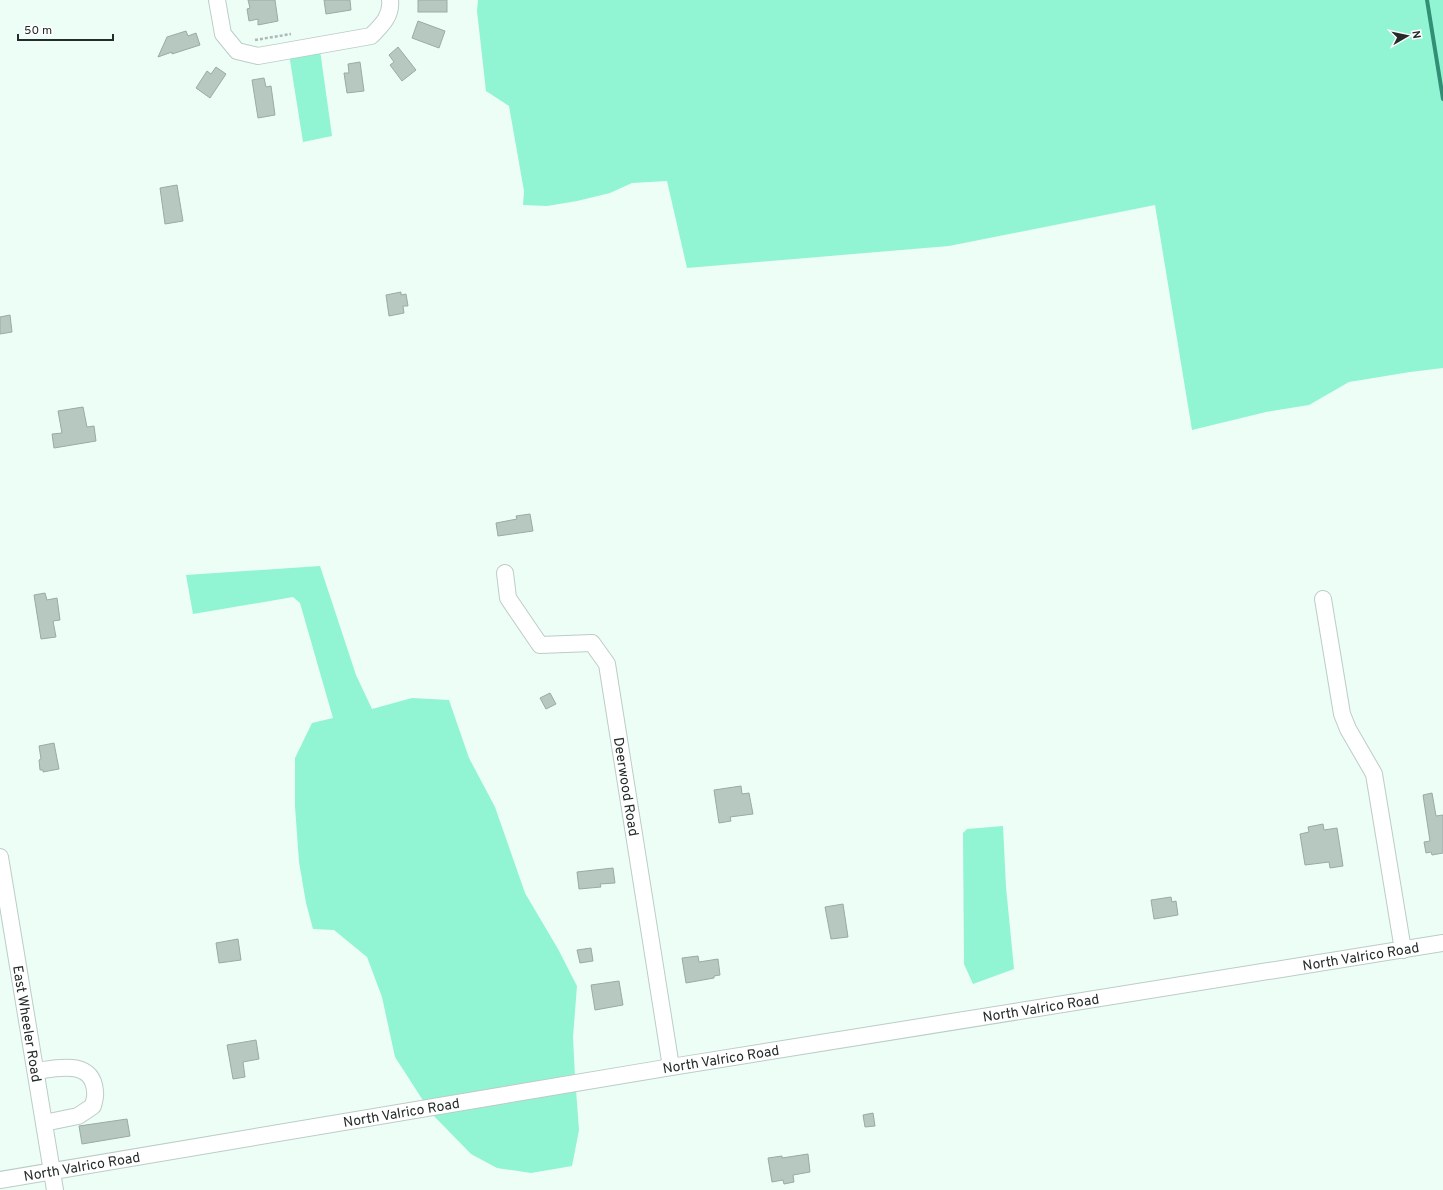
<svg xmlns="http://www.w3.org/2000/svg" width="1443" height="1190" viewBox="0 0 1443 1190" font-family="Overpass,sans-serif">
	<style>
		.green { fill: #91f4d3 }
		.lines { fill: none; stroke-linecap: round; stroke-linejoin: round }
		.stream { stroke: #328f75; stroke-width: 4 }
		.building { fill: #b7c8c1; stroke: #9baba4 }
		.minor-casing { stroke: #bcccc6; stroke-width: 18 }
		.path { stroke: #acb9b4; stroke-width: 2.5; stroke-dasharray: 3 2; stroke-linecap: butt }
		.minor { stroke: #fff; stroke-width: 16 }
		.labels { text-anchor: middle; stroke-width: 3; stroke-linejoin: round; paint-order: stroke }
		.street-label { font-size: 14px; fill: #252c29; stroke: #fff }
	</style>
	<rect width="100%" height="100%" fill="#edfef7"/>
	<!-- green -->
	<g class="green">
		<path d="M478,0H1443V368L1410,372L1349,382L1309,405L1266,412L1192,430L1155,205L949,246L687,268L667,181L632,183L610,193L577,201L547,206L523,205L524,191L509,106L486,91L477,11Z"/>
		<path d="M320,50L332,136L303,142L289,54Z"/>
		<path d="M320,566L356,675L372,709L412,698L449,700L469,758L495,807L525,893L558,949L577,986L573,1037L575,1077L424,1102L395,1057L382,997L367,957L334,930L313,929L306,903L299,862L295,806V758L312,723L333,718L300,603L293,597L193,614L186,575Z"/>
		<path d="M1003,826L1006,887L1014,969L973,984L964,964L963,833L967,829Z"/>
		<path d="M576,1090L579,1130L572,1166L531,1173L497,1168L471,1154L432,1114Z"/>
	</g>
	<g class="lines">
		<!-- stream -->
		<path class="stream" d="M1427,0L1443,99"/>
	</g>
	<!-- building -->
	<g class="building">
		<path d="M248,0H275L278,21L258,25V19L249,21L247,9L250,8Z"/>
		<path d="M324,0H350L351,10L326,14Z"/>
		<rect x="418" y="0" width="29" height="12"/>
		<path d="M418,21L445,31L439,48L412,38Z"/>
		<path d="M186,31L188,36L196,33L200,45L172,54V52L158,57L167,37Z"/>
		<path d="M398,47L416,70L402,81L390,65L394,62L389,55Z"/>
		<path d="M360,62L364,91L347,93L344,73H349L348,64Z"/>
		<path d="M216,67L226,74L210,98L196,88L207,71L211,74Z"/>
		<path d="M264,78L266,87L271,86L275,115L258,118L252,80Z"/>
		<path d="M177,185L183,221L165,224L160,188Z"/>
		<path d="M401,292V295L406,294L408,306H403L404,313L389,316L386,295Z"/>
		<path d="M10,315L12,332L0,334V317Z"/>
		<path d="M83,407L87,427L94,426L96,441L54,448L52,434L62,433L58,411Z"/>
		<path d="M530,514L533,531L498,536L496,523L517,519L516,516Z"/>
		<path d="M45,593L47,600L57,598L60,620L53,621L56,637L41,639L34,595Z"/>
		<path d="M550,693L556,704L546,709L540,698Z"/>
		<path d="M54,743L59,769L43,772V770H40L39,760L41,759L39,746Z"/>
		<path d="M741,786L742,794L749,793L753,814L730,817L731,821L719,823L714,790Z"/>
		<path d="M1432,793L1436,816L1443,815V853L1432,855L1431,852L1426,853L1424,842L1430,841L1423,795Z"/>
		<path d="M1323,824L1324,830L1337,828L1343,866L1330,868L1329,862L1305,865L1300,834L1309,832L1308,827Z"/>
		<path d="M613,868L615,883L600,884L601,887L579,889L577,872Z"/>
		<path d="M1171,897L1172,902L1176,901L1178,915L1154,919L1151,900Z"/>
		<path d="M843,904L848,937L831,939L825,907Z"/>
		<path d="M238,939L241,960L219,963L216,943Z"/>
		<path d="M591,948L593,961L580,963L577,950Z"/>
		<path d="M698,956L699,962L718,959L720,975L714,976V978L686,983L682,958Z"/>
		<path d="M619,981L623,1005L595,1010L591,985Z"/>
		<path d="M256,1040L259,1059L243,1062L245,1077L233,1079L227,1045Z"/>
		<path d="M873,1113L875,1126L865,1127L863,1115Z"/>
		<path d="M127,1119L130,1136L82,1144L79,1126Z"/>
		<path d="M808,1154L810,1172L793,1175L794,1182L784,1184L783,1180L772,1182L768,1158L782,1156V1158Z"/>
	</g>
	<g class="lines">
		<!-- minor casing -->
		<g class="minor-casing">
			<g id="minor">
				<path d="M217,0L223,34L237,51L258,56L371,36C381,26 392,16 390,0"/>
				<path id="s1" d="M505,573L508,598L540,645L592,643L607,664L671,1067"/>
				<path d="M1323,599L1342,714L1348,729L1374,774L1403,950"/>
				<path id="s2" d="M0,857L55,1190"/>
				<path d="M36,1071C57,1068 92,1059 95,1091C96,1096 94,1101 93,1106L78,1116L44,1123"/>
				<path id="s3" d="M0,1180L671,1067L1443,943"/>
			</g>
		</g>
		<!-- path -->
		<path class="path" d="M255,40L291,34"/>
		<!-- minor -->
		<use href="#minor" class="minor"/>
	</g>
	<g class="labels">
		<!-- street labels -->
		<g class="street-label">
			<text dy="5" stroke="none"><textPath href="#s1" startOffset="284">Deerwood Road</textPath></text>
			<text dy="5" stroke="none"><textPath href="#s3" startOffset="1379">North Valrico Road</textPath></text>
			<text dy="5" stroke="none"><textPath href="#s3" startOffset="1055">North Valrico Road</textPath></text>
			<text dy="5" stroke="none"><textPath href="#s2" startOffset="169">East Wheeler Road</textPath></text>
			<text dy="5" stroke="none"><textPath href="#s3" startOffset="731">North Valrico Road</textPath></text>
			<text dy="5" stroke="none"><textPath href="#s3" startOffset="407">North Valrico Road</textPath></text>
			<text dy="5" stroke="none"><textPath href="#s3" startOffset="83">North Valrico Road</textPath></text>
		</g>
	</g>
	<!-- north arrow -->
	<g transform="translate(1407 36) rotate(81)" stroke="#ffffff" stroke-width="3" paint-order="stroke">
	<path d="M0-3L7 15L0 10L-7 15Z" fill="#252c29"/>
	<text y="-6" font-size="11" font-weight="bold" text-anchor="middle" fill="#252c29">N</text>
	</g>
	<!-- scale -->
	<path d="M18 34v6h95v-6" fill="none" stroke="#252c29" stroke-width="2"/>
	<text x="24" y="34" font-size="12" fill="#252c29" stroke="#ffffff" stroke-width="3" paint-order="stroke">50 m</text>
</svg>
